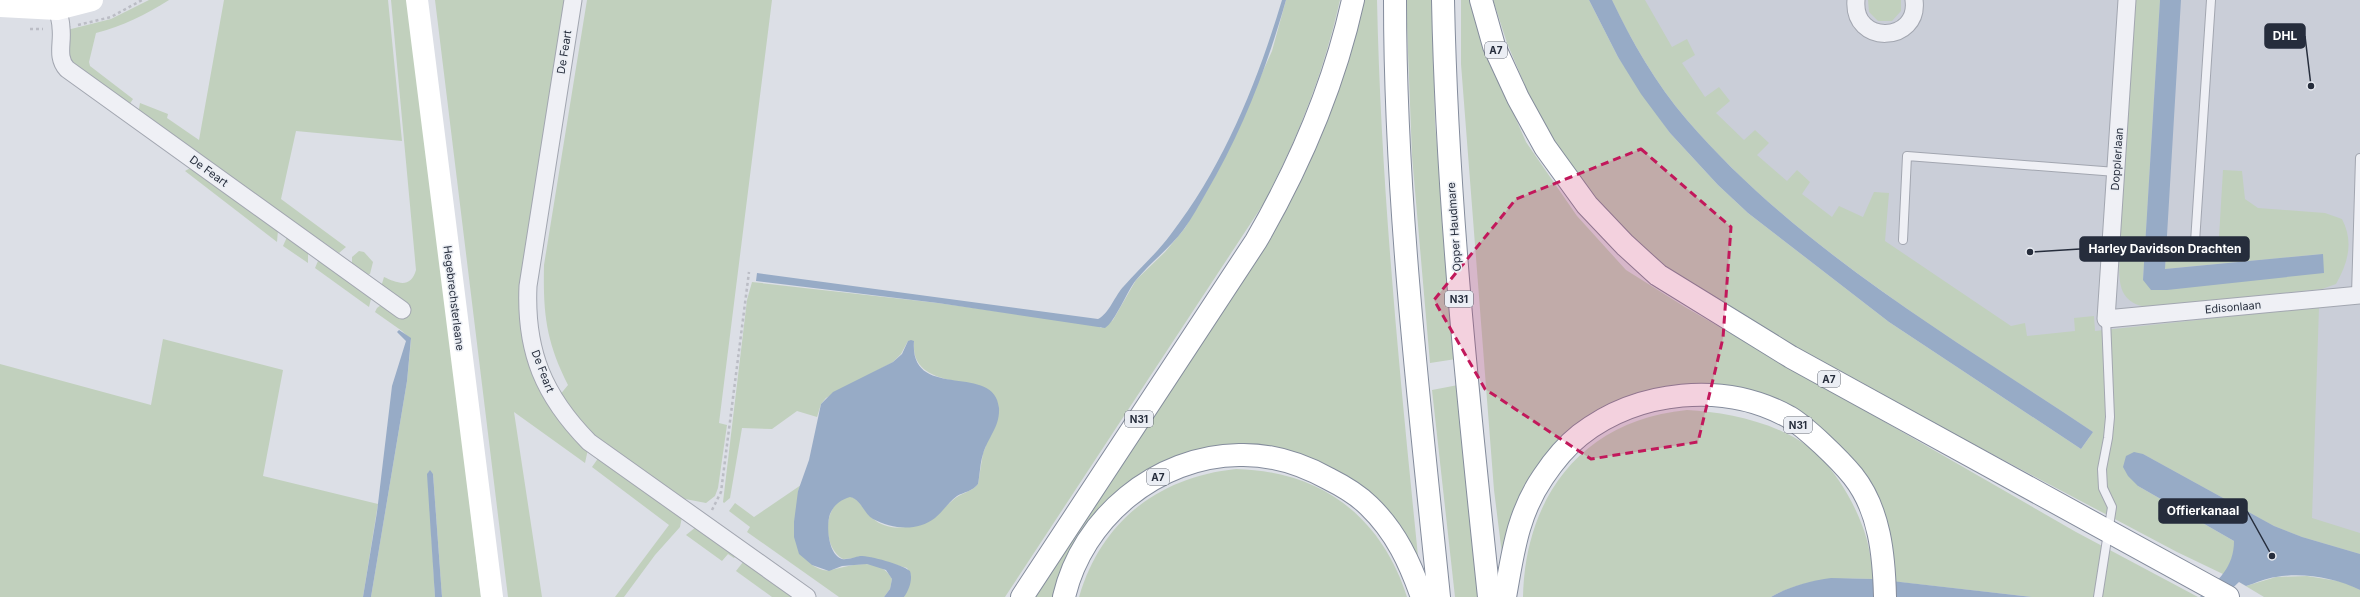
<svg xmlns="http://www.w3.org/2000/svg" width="2360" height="597" viewBox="0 0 2360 597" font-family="Inter,sans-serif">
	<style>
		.built { fill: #caced8 }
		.green { fill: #c1d0bd }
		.water { fill: #97abc6 }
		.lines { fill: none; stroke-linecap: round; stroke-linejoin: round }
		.lane-casing { stroke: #a2a6b0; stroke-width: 10 }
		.street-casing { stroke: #a2a6b0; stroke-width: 19 }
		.highway-casing { stroke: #848c9c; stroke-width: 24 }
		.path { stroke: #bbbdc5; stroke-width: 2.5; stroke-dasharray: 3 3; stroke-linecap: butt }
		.lane { stroke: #eff0f5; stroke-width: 8 }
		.street { stroke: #eff0f5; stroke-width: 17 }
		.secondary { stroke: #fff; stroke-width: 22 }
		.highway { stroke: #fff; stroke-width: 22 }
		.marked { fill: #c2185b; fill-opacity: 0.2; stroke: #c2185b; stroke-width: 3; stroke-dasharray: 8 5; stroke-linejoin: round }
		.labels { text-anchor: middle; stroke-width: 3; stroke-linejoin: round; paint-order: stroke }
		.shield { fill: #ebeef4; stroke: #616773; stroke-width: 1 }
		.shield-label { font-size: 10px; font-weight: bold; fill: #262d3c }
		.street-label { font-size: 11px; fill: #262d3c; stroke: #ebeef4 }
		.leader { fill: none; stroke: #262d3c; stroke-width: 1.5 }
		.callout-dot { fill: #262d3c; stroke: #ebeef4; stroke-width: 1.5 }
		.callout { fill: #262d3c; stroke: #262d3c; stroke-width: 1.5 }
		.callout-label { font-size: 12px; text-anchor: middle; font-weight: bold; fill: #fff }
	</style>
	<rect width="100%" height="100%" fill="#dcdfe6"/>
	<!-- built -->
	<path class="built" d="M1595,0H2360V555L2230,523L1937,343Z"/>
	<!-- green -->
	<g class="green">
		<path d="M149,0H169C145,15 123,26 96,33L89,62L90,66L133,99L129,105L73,63L68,55L67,30L111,19Z"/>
		<path d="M224,0H388L402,141L296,131L281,199L346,247L339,253L138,114L140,103L168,114L167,118L199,140Z"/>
		<path d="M391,0H409L481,597H442L433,474L428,472L435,597H371L407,381L411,340L402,331L375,312L377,308L381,305L404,318L411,309L381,287L384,277C397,283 411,289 416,270Z"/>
		<path d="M435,0H567L524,344L588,449L585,463L514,412L542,597H508Z"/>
		<path d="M587,0H772L719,423L727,425L718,488L715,496L706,503L680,498L595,439L559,396L568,385C546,341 543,314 544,265Z"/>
		<path d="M1286,0H1340C1324,72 1298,138 1264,203L1005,597H904L911,575L907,568L868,557L843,559C822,548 822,503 848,497C858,495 864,512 872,518C898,540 932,520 953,500C960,493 972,492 978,484L983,453L986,446L950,380C928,375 912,366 914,342L908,341L901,354L893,362L826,398L821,404L817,417L797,411L772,429L742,428L730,498L724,503L723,502L747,300L752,282L938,303L1096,325L1101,328L1113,320L1136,280L1165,252L1185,228L1217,173L1272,51Z"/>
		<path d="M1360,0H1377C1381,190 1400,378 1419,566L1404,538L1285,455L1142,479L1058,597H1030L1269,233Z"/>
		<path d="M1406,0H1433L1435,123L1456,359L1430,363L1412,156Z"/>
		<path d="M1461,0H1476L1495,71L1526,142L1577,216L1626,270L1685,307L2076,532L2198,597H2032L1890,581L1875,504L1759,397L1599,415L1502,554L1494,490L1461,64Z"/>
		<path d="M1493,0H1589L1618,57L1670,133L1718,185L1748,213L1889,322L2081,449L2093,432C1954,339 1797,248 1687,120C1656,84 1632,42 1612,0H1645L1672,47L1687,39L1695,55L1682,63L1705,97L1719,87L1730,101L1716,113L1744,140L1755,130L1769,143L1757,155L1787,181L1797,170L1810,182L1802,194L1832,217L1839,206L1863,217L1874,192L1889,193L1885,241L2011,326L2025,323L2027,336L2075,331L2074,318L2094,316L2095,331L2319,307L2312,518L2360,533V554L2302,537L2274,526L2143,454L2138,486L2234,541V553L2225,575L2177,552L1911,411L1861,382L1820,363L1669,269L1601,211L1537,114L1507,43Z"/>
		<path d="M1868,0H1901V11L1892,21H1878L1869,12Z"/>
		<path d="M2135,0H2160L2143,280L2322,254L2165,269L2166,253L2218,254L2223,170L2242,171L2245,199L2258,208L2325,213L2342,219C2354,242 2348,263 2336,284L2322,289L2147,307C2112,302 2120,271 2120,244Z"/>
		<path d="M192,167L278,230L277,242L185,171Z"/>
		<path d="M287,237L308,252V263L283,246Z"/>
		<path d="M359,251L364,252L373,262L370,274L364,275L352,265V257Z"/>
		<path d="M323,260L370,293L371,299L369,307L315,268L318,261Z"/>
		<path d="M163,339L283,370L263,476L378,504L363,597H0V364L151,405Z"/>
		<path d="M1458,385L1479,597H1455L1432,390Z"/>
		<path d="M1687,410C1729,412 1789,425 1819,456C1837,474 1853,501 1862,525C1869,542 1871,561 1874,579C1837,577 1803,579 1771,597H1523C1525,496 1583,420 1687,410Z"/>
		<path d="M599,457L682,517L680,527L655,555L624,597H615L669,525L592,467Z"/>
		<path d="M1236,469C1321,471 1381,516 1407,597H1079C1101,521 1159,477 1236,469Z"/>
		<path d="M801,485L798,491L812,565C818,568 824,572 830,570C851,566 879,555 892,579L890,589L884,597H839L747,532L750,527L729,511L735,503L754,517Z"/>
		<path d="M696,527L736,556L734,558L728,554L722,561L686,535Z"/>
		<path d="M743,562L794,597H772L736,571Z"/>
		<path d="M2307,576L2344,582L2360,590V597H2264L2239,582L2246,586L2276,577Z"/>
	</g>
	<!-- water -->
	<g class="water">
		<path d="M1282,0H1286C1267,67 1242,132 1206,193C1199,205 1192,218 1184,229C1169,249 1151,262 1136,280C1127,291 1115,322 1105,328L938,303L756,281L757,273L1098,319C1109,314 1115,295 1124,286C1139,269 1157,253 1171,234C1224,165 1257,83 1282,0Z"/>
		<path d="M1589,0H1612C1632,42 1656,84 1687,120C1798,249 1953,338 2093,432L2081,449L1889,322L1748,213L1718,185L1670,133L1641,94L1618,57Z"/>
		<path d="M2160,0H2181L2165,269L2323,254L2324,273L2167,290H2151L2143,280Z"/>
		<path d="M399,330L411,338L407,381L371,597H363L377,512L392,386L406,341L397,332Z"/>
		<path d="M911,340L914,341C909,403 995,361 999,408C1000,427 988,437 983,454C980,463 980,474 978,484C973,491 964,492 957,496C949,502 943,511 935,518C917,532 892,529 873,519C863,513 862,500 850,497C840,500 834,505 830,514C826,525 828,555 842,559C847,560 855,557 860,556C871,556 901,564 910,571C913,579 909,590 904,597H884L890,589L892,579L886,570L867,564L842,566L829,571L812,565L799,554L794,537V522L798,491L809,460L821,404L833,392L893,362L902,354L908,341Z"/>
		<path d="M2134,452L2143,454L2274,526L2302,537L2360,554V590C2336,578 2303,572 2276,577C2266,578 2256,583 2246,586L2239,582L2223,597H2200C2218,581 2234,567 2234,541L2138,486L2128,476L2123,467L2126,456Z"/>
		<path d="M430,470L433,474L442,597H435L427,474Z"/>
		<path d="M1831,578L1874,579L2032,597H1771C1790,586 1810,581 1831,578Z"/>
	</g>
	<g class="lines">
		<!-- lane casing -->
		<g class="lane-casing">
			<g id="lane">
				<path d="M1903,240L1907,156L2116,172"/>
				<path d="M2195,242L2211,0"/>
				<path d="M2356,295L2360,158"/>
				<path d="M2098,597L2112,507L2103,488L2102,469L2108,438L2110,417L2106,319"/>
			</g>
		</g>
		<!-- street casing -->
		<g class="street-casing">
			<g id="street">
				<path d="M573,0L528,286C525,352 544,396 589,442L807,597"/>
				<path d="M1856,0C1852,46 1920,43 1914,0"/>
				<path d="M2127,0L2106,319L2360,295"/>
				<path d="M57,9C59,15 61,22 61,28C63,43 56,57 67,69L402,310"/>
			</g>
		</g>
		<!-- highway casing -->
		<g class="highway-casing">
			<g id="highway">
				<path d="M1395,0C1395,200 1419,399 1439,597"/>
				<path d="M1443,0C1447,200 1468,398 1489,597"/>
				<path d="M1481,0L1494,46L1518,98L1545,147L1587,205L1625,245L1658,275L1791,357L2228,597"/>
				<path d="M1022,597L1256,241C1300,165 1334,86 1353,0"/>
				<path d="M1064,597C1082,518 1157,456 1239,455C1271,454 1302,464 1329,479C1343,486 1358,495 1369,506C1396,532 1410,563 1422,597"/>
				<path d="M1505,597C1513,553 1517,515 1543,477C1553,462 1566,446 1580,435C1638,390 1724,381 1789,417C1807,428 1839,459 1853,476C1880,510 1884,556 1885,597"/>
			</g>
		</g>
		<!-- path -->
		<g class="path">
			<path d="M78,25L111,17L142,0"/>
			<path d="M30,29H43"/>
			<path d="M712,510L721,492L749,272"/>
		</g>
		<!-- lane -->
		<use href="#lane" class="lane"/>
		<!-- street -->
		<use href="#street" class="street"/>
		<!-- secondary -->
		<g class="secondary">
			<path d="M417,0L492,597"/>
			<path d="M0,6L57,9L92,0"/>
		</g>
		<!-- highway -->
		<use href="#highway" class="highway"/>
	</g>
	<!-- marked area -->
	<path class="marked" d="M1641,149L1731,227L1723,338L1698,442L1591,459L1485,389L1434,300L1516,199Z"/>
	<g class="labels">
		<!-- shield labels -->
		<g class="shield">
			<rect x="1485" y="42" width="22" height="16" rx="3"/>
			<rect x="1445" y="291" width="28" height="16" rx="3"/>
			<rect x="1818" y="371" width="22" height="16" rx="3"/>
			<rect x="1125" y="411" width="28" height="16" rx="3"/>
			<rect x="1784" y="417" width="28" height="16" rx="3"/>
			<rect x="1147" y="469" width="22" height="16" rx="3"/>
		</g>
		<g class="shield-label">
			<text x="1496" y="54">A7</text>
			<text x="1459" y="303">N31</text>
			<text x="1829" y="383">A7</text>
			<text x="1139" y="423">N31</text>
			<text x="1798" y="429">N31</text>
			<text x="1158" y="481">A7</text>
		</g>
		<!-- street labels -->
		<g class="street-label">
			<text transform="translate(564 52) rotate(-81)" y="4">De Feart</text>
			<text transform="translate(2117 159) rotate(-86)" y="4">Dopplerlaan</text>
			<text transform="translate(209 171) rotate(36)" y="4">De Feart</text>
			<text transform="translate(1454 227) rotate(-94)" y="4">Opper Haudmare</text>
			<text transform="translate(454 298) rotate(83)" y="4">Hegebrechsterleane</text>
			<text transform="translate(2233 307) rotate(-5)" y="4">Edisonlaan</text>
			<text transform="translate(543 371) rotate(69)" y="4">De Feart</text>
		</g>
	</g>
	<!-- callouts -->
	<path class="leader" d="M2311 86L2305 36M2030 252L2080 249M2272 556L2247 511"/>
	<g class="callout-dot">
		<circle cx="2311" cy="86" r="4"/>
		<circle cx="2030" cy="252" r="4"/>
		<circle cx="2272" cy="556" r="4"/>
	</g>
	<g class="callout">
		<rect x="2265" y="24" width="40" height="24" rx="4"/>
		<rect x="2080" y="237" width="169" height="24" rx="4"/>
		<rect x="2159" y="499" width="88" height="24" rx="4"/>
	</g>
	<g class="callout-label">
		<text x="2285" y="40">DHL</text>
		<text x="2165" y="253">Harley Davidson Drachten</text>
		<text x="2203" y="515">Offierkanaal</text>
	</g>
</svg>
